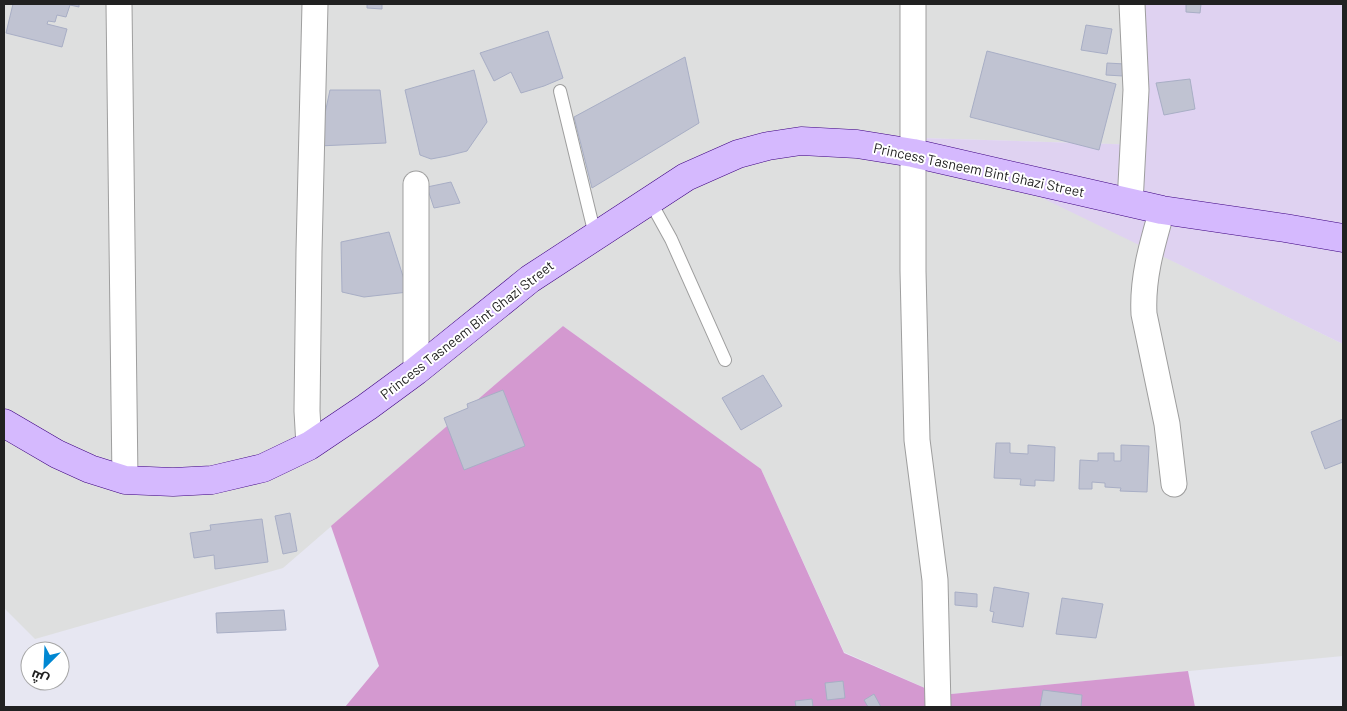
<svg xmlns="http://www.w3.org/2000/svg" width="1347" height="711" viewBox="0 0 1347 711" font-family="Barlow,Cairo,sans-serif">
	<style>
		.residential { fill: #dedfdf }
		.farmland { fill: #dfd2f1 }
		.forest { fill: #d499d0 }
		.building { fill: #c0c3d2; stroke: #a8aec5 }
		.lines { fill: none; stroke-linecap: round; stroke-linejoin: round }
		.service-casing { stroke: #9e9e9e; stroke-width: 14 }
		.minor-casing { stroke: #9e9e9e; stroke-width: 27 }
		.secondary-casing { stroke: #3c0080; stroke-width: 29 }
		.service { stroke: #fff; stroke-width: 12 }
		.minor { stroke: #fff; stroke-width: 25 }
		.secondary { stroke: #d5b9fe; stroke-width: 28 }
		.labels { text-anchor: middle; stroke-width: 4; stroke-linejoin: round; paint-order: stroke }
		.street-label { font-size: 14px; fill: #212121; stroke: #fff }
	</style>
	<rect width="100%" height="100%" fill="#e7e7f2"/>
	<!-- residential -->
	<path class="residential" d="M4,4H1130L1144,145L921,138L1343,344V656L941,695L844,652L761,469L563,326L283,568L35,639L4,608Z"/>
	<!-- farmland -->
	<path class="farmland" d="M1130,4H1343V344L919,138L1143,145Z"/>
	<!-- forest -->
	<path class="forest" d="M563,326L761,469L844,653L941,695L1188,671L1195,707H345L379,666L331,526Z"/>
	<!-- building -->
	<g class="building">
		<path d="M13,4H79V7L70,5L66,17L57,15L55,22L48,21L47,24L67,29L62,47L6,33Z"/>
		<path d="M367,4H382V9L367,8Z"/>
		<path d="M1186,4H1201L1200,13L1186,12Z"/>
		<path d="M1086,25L1112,29L1107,54L1081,50Z"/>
		<path d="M548,31L563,78L544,86L521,93L511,72L494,81L480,53Z"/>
		<path d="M987,51L1116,84L1099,150L970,117Z"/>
		<path d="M685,57L699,123L592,188L574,117Z"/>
		<path d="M1107,63L1125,64L1123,76L1106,75Z"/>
		<path d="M474,70L487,122L467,151L447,156L431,159L420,155L405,90Z"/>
		<path d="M1190,79L1195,109L1164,115L1156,83Z"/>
		<path d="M330,90H380L386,143L318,146Z"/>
		<path d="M451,182L460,203L434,208L427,187Z"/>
		<path d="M389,232L408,292L364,297L342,292L341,242Z"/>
		<path d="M763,375L782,406L741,430L722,398Z"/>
		<path d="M503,390L525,446L464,470L444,418L468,408L467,404Z"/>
		<path d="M1343,419V462L1325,469L1311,432Z"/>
		<path d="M996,443H1010V453L1028,454V445L1055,447L1054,481L1035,480V486L1020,485L1021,479L994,478Z"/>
		<path d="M1121,445L1149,446L1147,492L1120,491L1121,488L1105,487V483L1092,482V489H1079L1080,460L1098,461V453H1114V461H1121Z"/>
		<path d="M290,513L297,551L283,554L275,516Z"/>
		<path d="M262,519L268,562L215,569L214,555L194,558L190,533L211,530L210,525Z"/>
		<path d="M994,587L1029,593L1023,627L992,622L994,612L990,611Z"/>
		<path d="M955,592L977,594V607L955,605Z"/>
		<path d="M1062,598L1103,604L1096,638L1056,634Z"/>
		<path d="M284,610L286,630L217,633L216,613Z"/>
		<path d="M843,681L845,698L827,700L825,683Z"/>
		<path d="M1043,690L1082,695L1081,707H1040Z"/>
		<path d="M874,694L881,707H868L864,700Z"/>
		<path d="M812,699L813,707H796L795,701Z"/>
	</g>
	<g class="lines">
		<!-- service casing -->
		<g class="service-casing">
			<g id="service">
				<path d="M560,91L595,235"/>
				<path d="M650,201L671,239L725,360"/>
			</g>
		</g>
		<!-- minor casing -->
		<g class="minor-casing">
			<g id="minor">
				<path d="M119,4L125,480"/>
				<path d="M913,4V271L917,440L935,580L938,707"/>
				<path d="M416,184V371"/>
				<path d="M1130,203L1136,90L1132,4"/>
				<path d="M1162,210C1152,245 1142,278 1144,314L1167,424L1174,484"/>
				<path d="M309,446L307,411L309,251L315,4"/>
			</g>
		</g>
		<!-- secondary casing -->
		<g class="secondary-casing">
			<path id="secondary" d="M4,423L57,454L90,469L125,480L173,482L212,480L263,468L309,446L367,407L416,371L530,279L686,177L738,154L768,146L801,141L857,144L913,153L1162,210L1285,228L1343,238"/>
		</g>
		<!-- service -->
		<use href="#service" class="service"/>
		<!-- minor -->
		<use href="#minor" class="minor"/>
		<!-- secondary -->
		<use href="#secondary" class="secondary"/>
	</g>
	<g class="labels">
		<!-- street labels -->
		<g class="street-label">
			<text transform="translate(979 170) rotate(12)" y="5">Princess Tasneem Bint Ghazi Street</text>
			<text transform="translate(467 330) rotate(-38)" y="5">Princess Tasneem Bint Ghazi Street</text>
		</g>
	</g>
	<!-- border -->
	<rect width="1347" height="711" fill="none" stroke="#212121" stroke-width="10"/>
	<!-- north arrow -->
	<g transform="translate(45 666) rotate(204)"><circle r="24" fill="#ffffff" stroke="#a6a6a6"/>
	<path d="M0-4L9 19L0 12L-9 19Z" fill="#0087d2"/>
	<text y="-8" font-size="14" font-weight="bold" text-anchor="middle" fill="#212121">ش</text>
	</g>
</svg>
